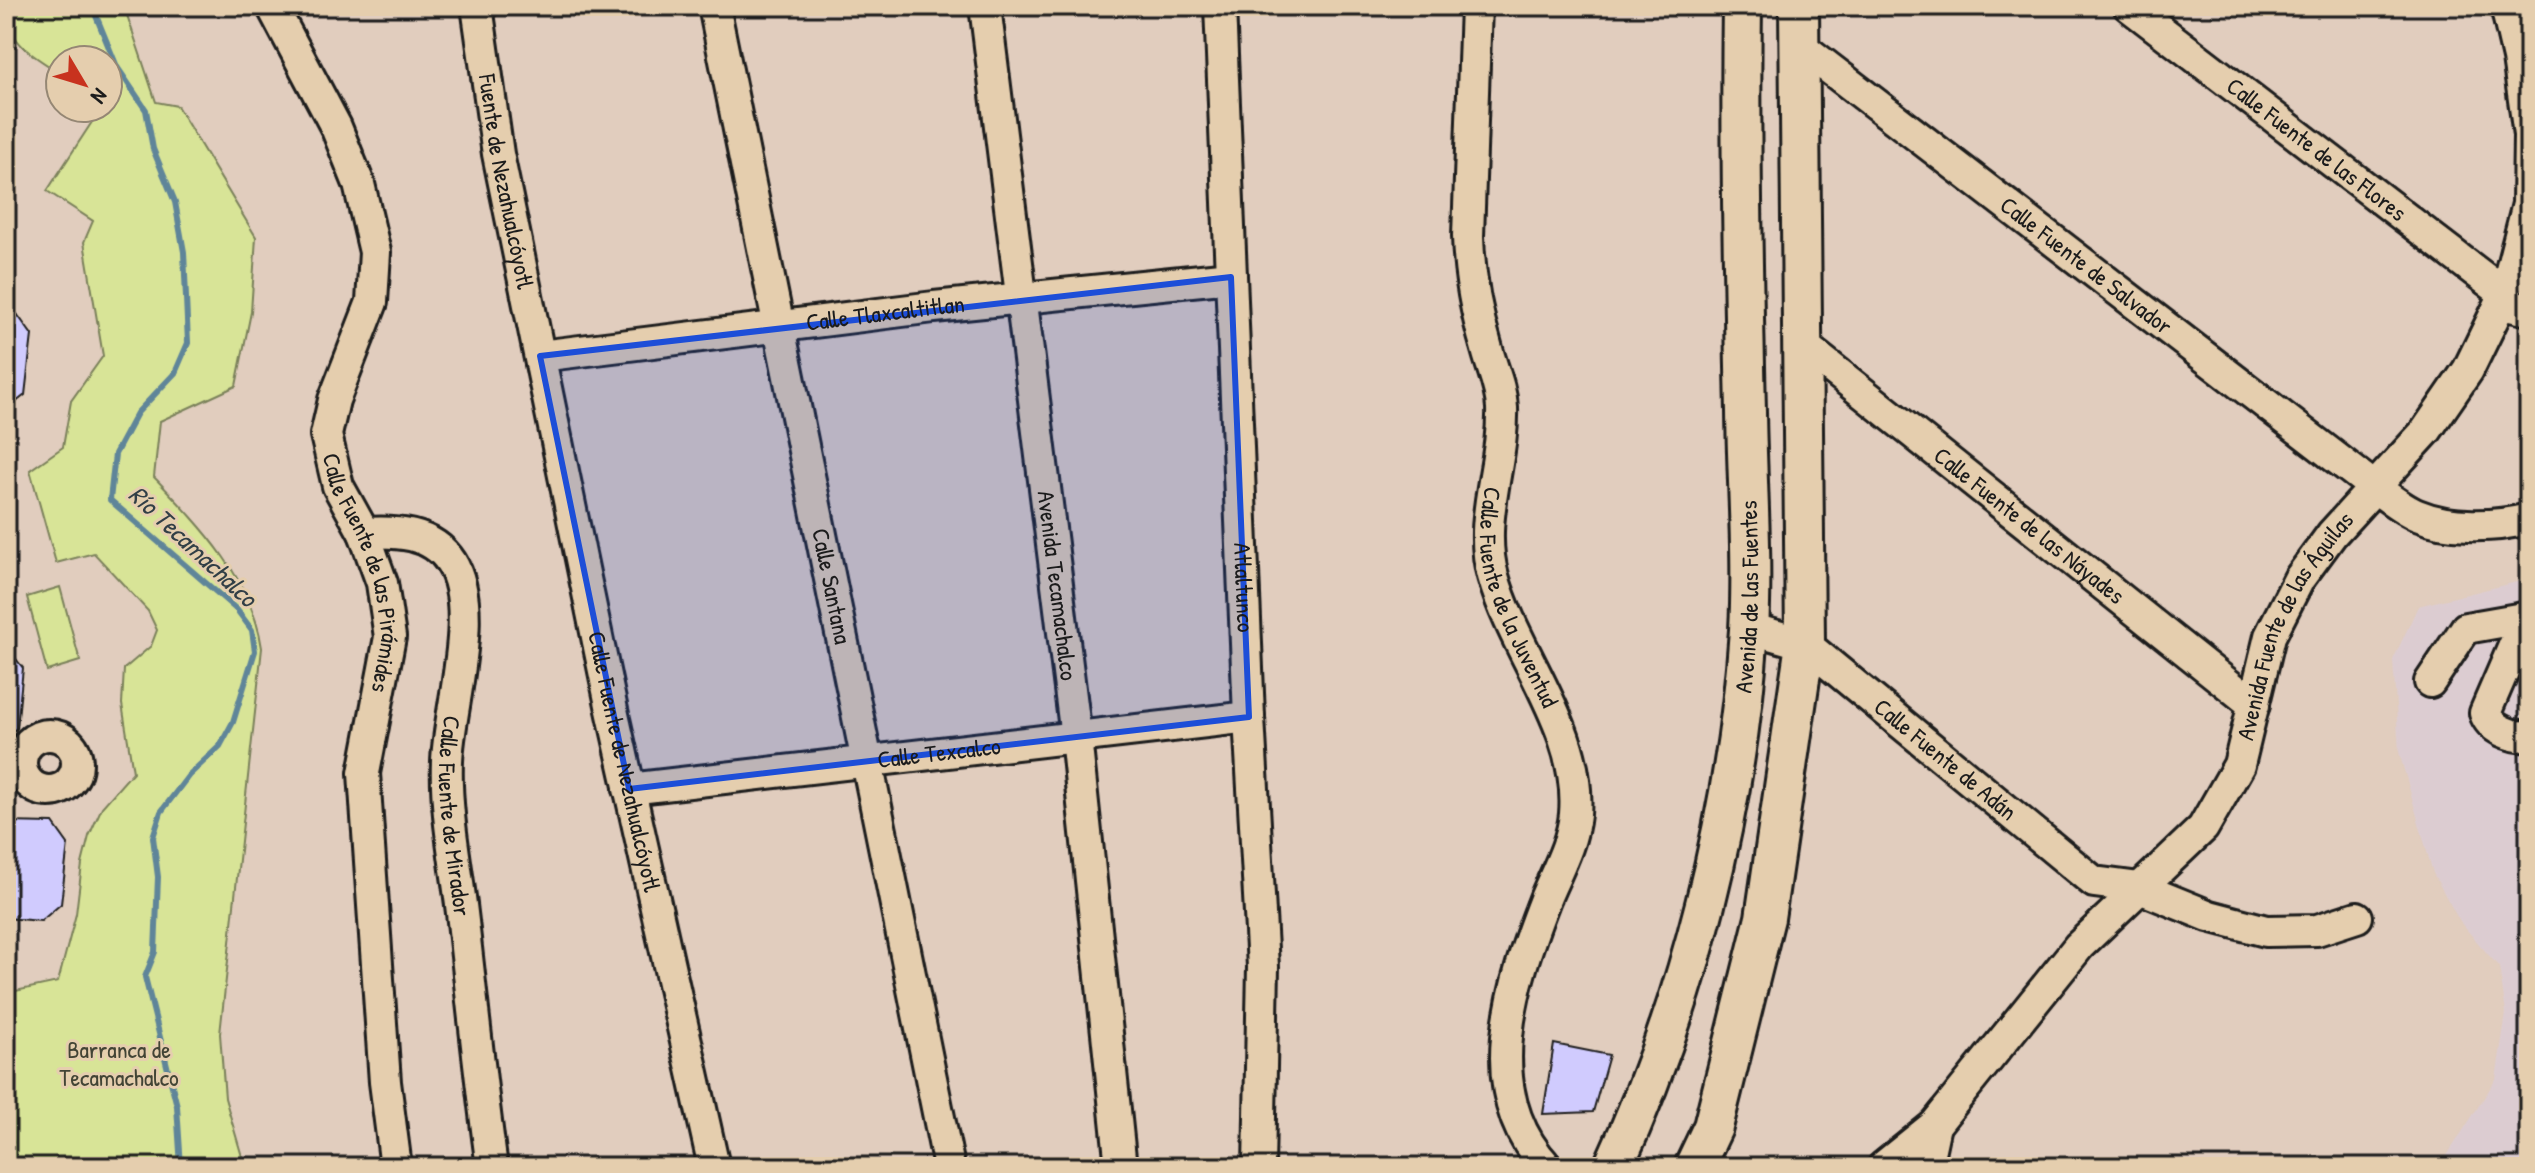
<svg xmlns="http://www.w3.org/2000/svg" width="2535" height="1173" viewBox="0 0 2535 1173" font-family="'Patrick Hand',sans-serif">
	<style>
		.built { fill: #dcccd1 }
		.green { fill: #d8e497; stroke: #7a805a; stroke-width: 2 }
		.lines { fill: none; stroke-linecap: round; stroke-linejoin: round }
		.stream { stroke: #5f8599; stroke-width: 6 }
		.building { fill: #d0cbfe; stroke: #1c1c1c; stroke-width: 2 }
		.minor-casing { stroke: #1c1c1c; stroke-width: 36 }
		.major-casing { stroke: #1c1c1c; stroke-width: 44 }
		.minor { stroke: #e5ceae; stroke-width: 30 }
		.major { stroke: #e5ceae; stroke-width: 38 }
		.marked { fill: #1d4ed8; fill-opacity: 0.2; stroke: #1d4ed8; stroke-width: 6; stroke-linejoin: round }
		.labels { text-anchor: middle; stroke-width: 6; stroke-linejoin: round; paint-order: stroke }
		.street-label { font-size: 24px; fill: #1c1c1c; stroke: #e5ceae }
		.park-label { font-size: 24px; fill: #424435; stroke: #e5ceae }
		.water-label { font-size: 26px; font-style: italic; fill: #323f46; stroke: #e5ceae }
	</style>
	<rect width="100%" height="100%" fill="#e1cdbe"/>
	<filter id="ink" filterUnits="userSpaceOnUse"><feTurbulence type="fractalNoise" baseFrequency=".0125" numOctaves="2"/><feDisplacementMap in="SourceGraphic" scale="16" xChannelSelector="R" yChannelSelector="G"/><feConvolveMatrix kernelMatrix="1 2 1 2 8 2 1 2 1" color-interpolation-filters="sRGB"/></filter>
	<g filter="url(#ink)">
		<!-- built -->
		<path class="built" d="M2529,579V1167H2445L2441,1165L2496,1079L2506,1013L2499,967L2460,922L2433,873L2399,752L2393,660L2418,606Z"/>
		<!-- green -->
		<g class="green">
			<path d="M6,6H124L156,102L177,106L256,237L251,312L236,386L160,421L154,477C201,526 252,578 262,648L220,1034L225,1098L245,1167H6V1147L13,1142L6,1127V993L58,982L76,914L82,864L89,836L102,807L133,772L122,704L124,669L151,646L157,630L148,611L94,553L56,563L30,470L63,447L71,401L103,356L84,242L93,221L47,191L92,122L84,108H108V60H60V73C33,56 6,42 6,6Z"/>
			<path d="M60,587L80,661L47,671L27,597Z"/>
		</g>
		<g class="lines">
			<!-- stream -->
			<path class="stream" d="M92,6L117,67L146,110L153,149L175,202L184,252L188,343L175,373L137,413L115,454L110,500L237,610L252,630L255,651L233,722L220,746L189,775L161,812L153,837L158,877L155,952L145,977L177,1106L181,1167"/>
		</g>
		<!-- building -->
		<g class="building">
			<path d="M6,314H17L32,335L25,395L6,410Z"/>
			<path d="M6,646L23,668L17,728L6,736Z"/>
			<path d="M6,822L53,823L68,844L61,904L41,921L6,918Z"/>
			<path d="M1554,1044L1609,1055L1593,1112L1543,1114Z"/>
		</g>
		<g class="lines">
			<!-- minor casing -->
			<g class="minor-casing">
				<g id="minor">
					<path id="s1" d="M272,6L336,127L359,184L375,252L372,302L334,400L326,435L338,486L364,533L382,583L390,637L364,773L385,1082L396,1167"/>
					<path id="s2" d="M477,6L498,154L612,710L714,1167"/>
					<path id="s3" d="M714,6L949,1167"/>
					<path id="s4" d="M985,6L1076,737L1121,1167"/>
					<path id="s5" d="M1220,6L1249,717L1263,967L1259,1167"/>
					<path id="s6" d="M1476,6L1468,236C1469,275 1476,312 1487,349C1492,369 1501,386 1502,408C1504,463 1477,520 1493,576C1515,655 1582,729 1575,814C1572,845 1556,872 1545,899C1512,984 1476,1092 1547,1167"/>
					<path id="s7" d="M2129,6L2505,294"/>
					<path id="s8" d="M1799,45L2374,487C2387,496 2402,509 2417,515C2450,529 2495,527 2529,519"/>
					<path d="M2501,304L2529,310"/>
					<path id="s9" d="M1804,346L2254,705"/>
					<path id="s10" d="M540,356L934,307L1231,277"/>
					<path id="s11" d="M364,533C395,531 432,532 451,562C481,609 449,708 447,761C445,811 456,862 462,913C472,997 480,1082 492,1167"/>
					<path d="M2526,618L2485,713C2490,729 2513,738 2529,736"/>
					<path id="s12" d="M1749,628L1805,644L2094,882L2140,888L2209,916L2266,931L2317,930L2357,917"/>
					<path d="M2430,682L2466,628L2529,617"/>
					<circle cx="49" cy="763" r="28"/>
					<path id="s13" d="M629,789L1249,717"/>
					<path id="s14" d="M1883,1167L1935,1125L2079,946L2203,828L2239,765L2270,636L2299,579L2332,534L2426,431L2468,370L2505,294L2528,204L2529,135L2518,58L2506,6"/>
					<path d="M1926,1167L1935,1125"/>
				</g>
			</g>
			<!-- major casing -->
			<g class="major-casing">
				<g id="major">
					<path id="s15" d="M1613,1167C1689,1004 1737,809 1749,630C1753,557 1747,484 1746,412C1743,276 1740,141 1742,6"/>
					<path d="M1694,1167L1713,1127L1765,918L1805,644L1799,6"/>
				</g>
			</g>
			<!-- minor -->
			<use href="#minor" class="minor"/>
			<!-- major -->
			<use href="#major" class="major"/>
		</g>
	</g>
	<!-- marked area -->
	<path class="marked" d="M1231,277L1249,717L629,789L540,356Z"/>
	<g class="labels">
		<!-- street labels -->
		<g class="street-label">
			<text dy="8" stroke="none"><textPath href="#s7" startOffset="236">Calle Fuente de las Flores</textPath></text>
			<text dy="8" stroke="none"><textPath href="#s2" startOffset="178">Fuente de Nezahualcóyotl</textPath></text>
			<text dy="8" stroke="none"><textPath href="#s8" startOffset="362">Calle Fuente de Salvador</textPath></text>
			<text dy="8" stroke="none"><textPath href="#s10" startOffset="348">Calle Tlaxcaltitlan</textPath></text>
			<text dy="8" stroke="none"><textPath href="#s9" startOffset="288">Calle Fuente de las Náyades</textPath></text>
			<text dy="8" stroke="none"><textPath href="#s1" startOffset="604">Calle Fuente de las Pirámides</textPath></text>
			<text dy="8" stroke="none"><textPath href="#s3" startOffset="592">Calle Santana</textPath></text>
			<text dy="8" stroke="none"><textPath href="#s4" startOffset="584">Avenida Tecamachalco</textPath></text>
			<text dy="8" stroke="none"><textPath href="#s5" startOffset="582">Atlaltunco</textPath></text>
			<text dy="8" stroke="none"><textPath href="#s15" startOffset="590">Avenida de las Fuentes</textPath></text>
			<text dy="8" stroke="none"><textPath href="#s6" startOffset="602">Calle Fuente de la Juventud</textPath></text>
			<text dy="8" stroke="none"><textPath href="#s14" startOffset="692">Avenida Fuente de las Águilas</textPath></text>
			<text dy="8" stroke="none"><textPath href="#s13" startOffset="312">Calle Texcalco</textPath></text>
			<text dy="8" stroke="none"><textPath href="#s12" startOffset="240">Calle Fuente de Adán</textPath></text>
			<text dy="8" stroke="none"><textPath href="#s2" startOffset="770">Calle Fuente de Nezahualcóyotl</textPath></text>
			<text dy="8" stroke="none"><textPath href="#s11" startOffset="354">Calle Fuente de Mirador</textPath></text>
		</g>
		<!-- park labels -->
		<g class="park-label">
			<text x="119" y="1058">Barranca de<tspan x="119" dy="28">Tecamachalco</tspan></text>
		</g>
		<!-- water labels -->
		<g class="water-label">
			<text transform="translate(193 546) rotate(43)" y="9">Río Tecamachalco</text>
		</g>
	</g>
	<!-- margin -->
	<rect width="2535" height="1173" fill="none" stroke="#e5ceae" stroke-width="32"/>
	<rect x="16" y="16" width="2503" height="1141" fill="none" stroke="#1c1c1c" stroke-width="3" filter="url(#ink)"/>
	<!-- north arrow -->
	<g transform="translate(84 84) rotate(128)"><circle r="38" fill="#e5ceae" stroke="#958774" stroke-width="2"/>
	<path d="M0-6L14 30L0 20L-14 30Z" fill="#c8321e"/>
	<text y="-12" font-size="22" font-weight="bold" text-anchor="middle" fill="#1c1c1c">N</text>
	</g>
</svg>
